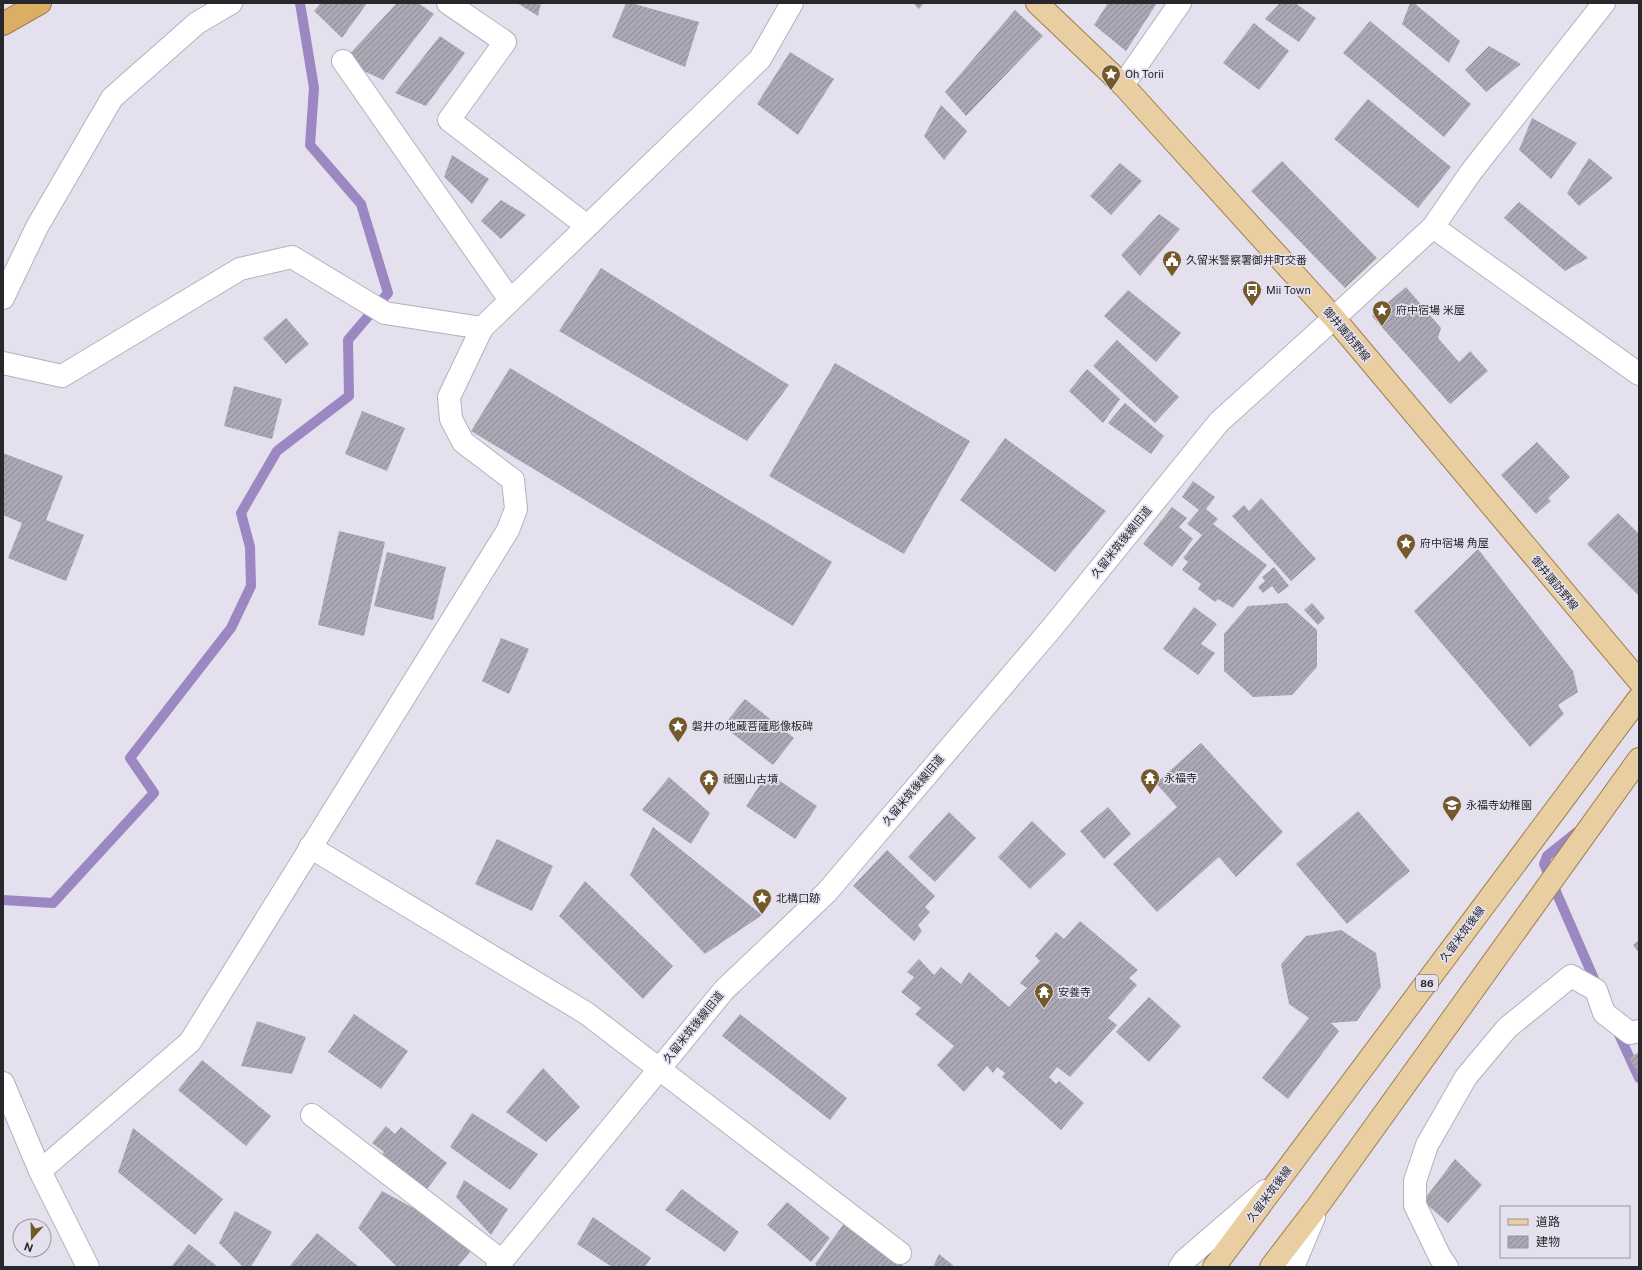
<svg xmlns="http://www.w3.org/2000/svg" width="1642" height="1270" viewBox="0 0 1642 1270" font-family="'Public Sans','Noto Sans JP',sans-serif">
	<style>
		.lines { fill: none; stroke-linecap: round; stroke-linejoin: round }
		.stream { stroke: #9b87c1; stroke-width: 10 }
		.building { fill: url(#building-hatch) }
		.minor-casing { stroke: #b4b0bd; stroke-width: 24 }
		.major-casing { stroke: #9c7f50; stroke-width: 24 }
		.highway-casing { stroke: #9c7f50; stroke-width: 24 }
		.minor { stroke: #fff; stroke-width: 22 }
		.major { stroke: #e9cea1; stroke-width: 22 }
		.highway { stroke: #dbae63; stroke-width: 22 }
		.labels { text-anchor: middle; stroke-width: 3.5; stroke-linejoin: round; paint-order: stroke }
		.shield { fill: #e4e0ed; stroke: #605e66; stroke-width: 1 }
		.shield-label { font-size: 10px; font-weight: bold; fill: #28272c }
		.poi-label { font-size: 11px; fill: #28272c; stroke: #e4e0ed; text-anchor: start }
		.street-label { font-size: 11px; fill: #28272c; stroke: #e4e0ed }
	</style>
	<defs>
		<pattern id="building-hatch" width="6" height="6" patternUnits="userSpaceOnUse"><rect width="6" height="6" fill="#aba7b4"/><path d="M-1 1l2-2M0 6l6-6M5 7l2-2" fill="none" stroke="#8b8893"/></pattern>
	</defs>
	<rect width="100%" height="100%" fill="#e4e0ed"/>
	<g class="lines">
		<!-- stream -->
		<g class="stream">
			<path d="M1577,832L1547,856L1544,864L1598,988"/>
			<path d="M3,900L53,903L154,793L130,758L231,628L251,586L250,547L241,513L277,451L349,396L348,340L388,293L361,204L310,145L314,88L300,3"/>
			<path d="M1616,1028L1639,1078"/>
		</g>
	</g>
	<!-- building -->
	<g class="building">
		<path d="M321,3H367L342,38L314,11Z"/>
		<path d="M397,3H418L434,14L383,80L343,61Z"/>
		<path d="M517,3H541L538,16Z"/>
		<path d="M626,3H631L699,22L685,67L612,37Z"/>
		<path d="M913,3H924L919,9Z"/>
		<path d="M1108,3H1157L1126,51L1094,25Z"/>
		<path d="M1280,3H1295L1316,18L1299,42L1265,19Z"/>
		<path d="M1410,3H1414L1460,41L1449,63L1402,24Z"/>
		<path d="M1015,10L1043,36L966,116L945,92Z"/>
		<path d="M1370,21L1471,104L1444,137L1343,53Z"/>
		<path d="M1254,23L1289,51L1259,90L1223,63Z"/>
		<path d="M440,36L465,53L426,106L395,93Z"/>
		<path d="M1489,46L1521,64L1486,92L1465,70Z"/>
		<path d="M790,52L834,79L798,135L757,104Z"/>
		<path d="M1368,99L1451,167L1418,208L1334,139Z"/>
		<path d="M941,105L967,131L944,160L924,136Z"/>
		<path d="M1532,118L1577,143L1551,179L1519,150Z"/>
		<path d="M452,155L489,179L472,204L444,177Z"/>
		<path d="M1589,158L1613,178L1579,206L1567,193Z"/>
		<path d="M1282,161L1377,258L1345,288L1251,191Z"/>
		<path d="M1120,163L1142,181L1111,215L1090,196Z"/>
		<path d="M501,200L526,215L501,239L481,221Z"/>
		<path d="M1519,202L1588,258L1565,271L1504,218Z"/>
		<path d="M1159,214L1180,229L1140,276L1121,255Z"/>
		<path d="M601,268L789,385L747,441L559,331Z"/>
		<path d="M1406,287L1441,328L1438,338L1459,362L1470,351L1488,371L1450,404L1372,316Z"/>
		<path d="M1128,290L1181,333L1156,362L1104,316Z"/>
		<path d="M286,318L309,344L286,364L263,338Z"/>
		<path d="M1117,340L1179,397L1155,423L1093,366Z"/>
		<path d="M835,363L970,441L904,554L769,476Z"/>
		<path d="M510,368L832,562L793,626L471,431Z"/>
		<path d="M1087,369L1120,399L1103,423L1069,391Z"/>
		<path d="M234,386L282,399L272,439L224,426Z"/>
		<path d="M1125,403L1164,436L1151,454L1108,423Z"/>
		<path d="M362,411L405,428L387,471L345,454Z"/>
		<path d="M1005,438L1106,511L1055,572L960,500Z"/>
		<path d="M1537,442L1570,477L1548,498L1551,501L1536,514L1501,475Z"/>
		<path d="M3,453L63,476L46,520L84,535L66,581L8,558L22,523L3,515Z"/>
		<path d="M1193,481L1215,497L1206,509L1218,519L1213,524L1267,565L1233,608L1218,599L1215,602L1198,589L1201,584L1182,570L1188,562L1183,558L1202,535L1187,524L1199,510L1182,497Z"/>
		<path d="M1261,498L1316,559L1291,581L1232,516L1244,505L1249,511Z"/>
		<path d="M1172,507L1187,518L1179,527L1193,539L1172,567L1143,544Z"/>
		<path d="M1618,513L1639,534V596L1587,544Z"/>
		<path d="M339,531L385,542L364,636L318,625Z"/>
		<path d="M1478,549L1573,671L1578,692L1558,705L1564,714L1530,747L1414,611Z"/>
		<path d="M387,552L446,567L433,620L374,606Z"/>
		<path d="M1274,567L1289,586L1278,594L1272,586L1263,593L1258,587L1265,581L1262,577Z"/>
		<path d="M1287,603L1317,630V667L1292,695L1253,697L1224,671V634L1248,606Z"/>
		<path d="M1312,603L1325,618L1318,625L1304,610Z"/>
		<path d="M1194,607L1217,624L1201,644L1215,653L1198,675L1163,649Z"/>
		<path d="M501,638L529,649L509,694L482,681Z"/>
		<path d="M745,699L794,738L773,765L723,726Z"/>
		<path d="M1201,743L1283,832L1236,877L1219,857L1157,912L1113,864L1177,807L1156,783Z"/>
		<path d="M768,773L817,806L795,839L746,806Z"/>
		<path d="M669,777L710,813L691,844L642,810Z"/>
		<path d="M1108,807L1131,834L1104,859L1080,831Z"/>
		<path d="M1358,811L1410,871L1347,924L1296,864Z"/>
		<path d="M949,812L976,838L935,882L908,857Z"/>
		<path d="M1032,821L1066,854L1030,889L998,857Z"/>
		<path d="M653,827L762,915L705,954L630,875Z"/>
		<path d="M497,839L553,866L532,911L475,884Z"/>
		<path d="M887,850L935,896L925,907L930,912L918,925L922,931L914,941L853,886Z"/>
		<path d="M585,881L673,966L643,999L559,916Z"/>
		<path d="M1080,921L1138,970L1129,978L1137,985L1108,1018L1117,1025L1070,1077L1057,1067L1049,1077L1056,1084L1059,1081L1084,1103L1061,1130L1002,1077L1005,1073L997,1067L993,1073L987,1066L964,1092L937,1065L954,1046L915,1014L921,1008L901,992L914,977L907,972L919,959L934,975L941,967L961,984L969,972L1009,1007L1027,988L1020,983L1040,961L1035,956L1056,932L1064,939Z"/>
		<path d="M1341,930L1376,953L1381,987L1357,1021L1331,1023L1339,1031L1288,1099L1262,1078L1309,1018L1289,1004L1281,964L1306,936Z"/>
		<path d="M1639,940V953L1633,945Z"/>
		<path d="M1149,997L1181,1026L1149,1062L1116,1032Z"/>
		<path d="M354,1014L408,1051L381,1089L328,1052Z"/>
		<path d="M740,1014L847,1098L830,1120L722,1036Z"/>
		<path d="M257,1021L306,1037L292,1074L241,1066Z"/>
		<path d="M1639,1052V1075L1629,1058Z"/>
		<path d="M202,1060L271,1116L246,1146L178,1090Z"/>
		<path d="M543,1068L580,1107L546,1142L506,1112Z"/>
		<path d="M472,1113L538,1154L510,1190L450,1147Z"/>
		<path d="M386,1126L395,1134L401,1127L447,1163L423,1194L378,1160L384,1152L372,1143Z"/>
		<path d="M133,1128L223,1199L195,1235L118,1172Z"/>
		<path d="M1455,1159L1482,1185L1448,1223L1423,1201Z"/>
		<path d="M464,1180L508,1209L491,1235L456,1197Z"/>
		<path d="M682,1189L739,1232L725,1252L665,1210Z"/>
		<path d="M382,1191L478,1243L457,1267H397L358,1228Z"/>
		<path d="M787,1202L830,1238L811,1262L767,1225Z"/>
		<path d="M235,1211L272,1232L251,1267H243L219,1243Z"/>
		<path d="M593,1217L651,1258L645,1267H612L577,1244Z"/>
		<path d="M845,1222L905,1267H818L815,1264Z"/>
		<path d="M317,1233L359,1267H289Z"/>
		<path d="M189,1244L218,1267H171Z"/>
		<path d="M939,1254L955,1267H933Z"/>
	</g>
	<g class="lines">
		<!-- minor casing -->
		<g class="minor-casing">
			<g id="minor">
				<path d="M448,3L505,42L449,120L587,226"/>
				<path d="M343,61L510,300"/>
				<path d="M1123,85L1180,3"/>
				<path d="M1433,227L1639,374"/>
				<path d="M3,298L37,227L112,98L197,23L231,3"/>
				<path d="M3,363L62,376L240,269L292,257L385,313L482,328"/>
				<path d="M310,847L586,1013L900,1253"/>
				<path d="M3,1083L40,1171L88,1267"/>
				<path d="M312,1115L502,1261"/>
				<path d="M40,1171L190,1042L508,530L516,509L513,480L463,442L451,419L449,397L482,328L760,59L792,3"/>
				<path d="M497,1267L724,990L827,892L1051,629L1219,422L1334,318L1433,227L1471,172L1604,3"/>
				<path d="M1180,1267L1185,1260L1265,1191"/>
				<path d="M1293,1267L1314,1217"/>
				<path d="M1447,1267L1440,1257L1415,1205V1181L1427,1145L1466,1077L1507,1028L1571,976L1596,990L1604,1013L1630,1033L1639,1031"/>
			</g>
		</g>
		<!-- major casing -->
		<g class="major-casing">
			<g id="major">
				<path d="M1037,3L1123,85L1334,318L1639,681"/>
				<path d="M1214,1267L1639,698"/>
				<path d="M1271,1267L1320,1203L1639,759"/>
			</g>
		</g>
		<!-- highway casing -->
		<g class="highway-casing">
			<path id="highway" d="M3,24L40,3"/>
		</g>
		<!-- minor -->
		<use href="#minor" class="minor"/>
		<!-- major -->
		<use href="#major" class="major"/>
		<!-- highway -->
		<use href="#highway" class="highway"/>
	</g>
	<!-- icons -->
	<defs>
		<g id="sight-pin" transform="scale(1)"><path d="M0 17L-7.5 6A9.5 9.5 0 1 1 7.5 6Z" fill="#73592b" stroke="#e4e0ed"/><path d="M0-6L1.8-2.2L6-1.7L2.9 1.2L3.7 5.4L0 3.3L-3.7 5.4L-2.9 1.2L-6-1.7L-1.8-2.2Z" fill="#fff"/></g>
		<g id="civic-pin" transform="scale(1)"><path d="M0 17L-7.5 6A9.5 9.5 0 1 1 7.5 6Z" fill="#73592b" stroke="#e4e0ed"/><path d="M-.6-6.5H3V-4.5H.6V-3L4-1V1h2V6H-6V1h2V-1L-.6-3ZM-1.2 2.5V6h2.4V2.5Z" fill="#fff"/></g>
		<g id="bus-pin" transform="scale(1)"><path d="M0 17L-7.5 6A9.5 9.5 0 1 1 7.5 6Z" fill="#73592b" stroke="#e4e0ed"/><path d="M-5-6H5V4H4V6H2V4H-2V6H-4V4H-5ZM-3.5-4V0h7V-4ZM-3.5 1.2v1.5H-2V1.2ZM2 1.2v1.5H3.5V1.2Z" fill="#fff"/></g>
		<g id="temple-pin" transform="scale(1)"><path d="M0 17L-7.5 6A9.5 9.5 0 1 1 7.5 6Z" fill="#73592b" stroke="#e4e0ed"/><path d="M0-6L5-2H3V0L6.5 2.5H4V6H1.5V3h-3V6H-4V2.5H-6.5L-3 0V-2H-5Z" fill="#fff"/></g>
		<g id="school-pin" transform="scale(1)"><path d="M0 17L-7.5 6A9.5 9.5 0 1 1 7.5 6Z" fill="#73592b" stroke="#e4e0ed"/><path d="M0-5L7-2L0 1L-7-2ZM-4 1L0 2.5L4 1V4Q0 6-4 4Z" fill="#fff"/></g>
	</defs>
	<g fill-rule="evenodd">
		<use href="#sight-pin" x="1111" y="74"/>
		<use href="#civic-pin" x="1172" y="260"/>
		<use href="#bus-pin" x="1252" y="290"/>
		<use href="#sight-pin" x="1382" y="310"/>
		<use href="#sight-pin" x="1406" y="543"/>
		<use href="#sight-pin" x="678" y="726"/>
		<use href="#temple-pin" x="1150" y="778"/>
		<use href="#temple-pin" x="709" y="779"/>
		<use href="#school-pin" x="1452" y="805"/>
		<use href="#sight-pin" x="762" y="898"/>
		<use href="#temple-pin" x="1044" y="992"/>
	</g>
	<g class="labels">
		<!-- shield labels -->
		<rect class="shield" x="1416" y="975" width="22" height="16" rx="3"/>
		<g class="shield-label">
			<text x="1427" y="987">86</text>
		</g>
		<!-- poi labels -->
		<g class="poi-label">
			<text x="1125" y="78">Oh Torii</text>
			<text x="1186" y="264">久留米警察署御井町交番</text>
			<text x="1266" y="294">Mii Town</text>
			<text x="1396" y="314">府中宿場 米屋</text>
			<text x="1420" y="547">府中宿場 角屋</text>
			<text x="692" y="730">磐井の地蔵菩薩彫像板碑</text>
			<text x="1164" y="782">永福寺</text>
			<text x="723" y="783">祇園山古墳</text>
			<text x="1466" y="809">永福寺幼稚園</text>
			<text x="776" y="902">北構口跡</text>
			<text x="1058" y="996">安養寺</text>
		</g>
		<!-- street labels -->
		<g class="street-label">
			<text transform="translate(1347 334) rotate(50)" y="4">御井諏訪野線</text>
			<text transform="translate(1121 542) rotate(-51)" y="4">久留米筑後線旧道</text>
			<text transform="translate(1555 583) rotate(50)" y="4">御井諏訪野線</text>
			<text transform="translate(913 790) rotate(-50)" y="4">久留米筑後線旧道</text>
			<text transform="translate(1462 934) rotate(-53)" y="4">久留米筑後線</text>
			<text transform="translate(693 1027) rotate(-51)" y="4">久留米筑後線旧道</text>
			<text transform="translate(1269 1194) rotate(-53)" y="4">久留米筑後線</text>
		</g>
	</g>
	<!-- border -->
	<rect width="1642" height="1270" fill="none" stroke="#28272c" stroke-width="8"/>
	<!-- legend -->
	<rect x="1500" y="1206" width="130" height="52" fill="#e4e0ed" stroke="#9996a0"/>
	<rect x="1508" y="1219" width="20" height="6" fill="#e9cea1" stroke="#9996a0"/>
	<text x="1536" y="1226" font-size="12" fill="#28272c">道路</text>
	<rect x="1508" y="1236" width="20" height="12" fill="url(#building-hatch)" stroke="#9996a0"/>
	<text x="1536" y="1246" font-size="12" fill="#28272c">建物</text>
	<!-- north arrow -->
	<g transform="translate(32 1238) rotate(200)"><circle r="19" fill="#e4e0ed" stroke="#9996a0"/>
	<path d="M0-3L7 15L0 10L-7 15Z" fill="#73592b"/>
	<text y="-6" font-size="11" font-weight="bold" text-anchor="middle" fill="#28272c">N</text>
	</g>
</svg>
